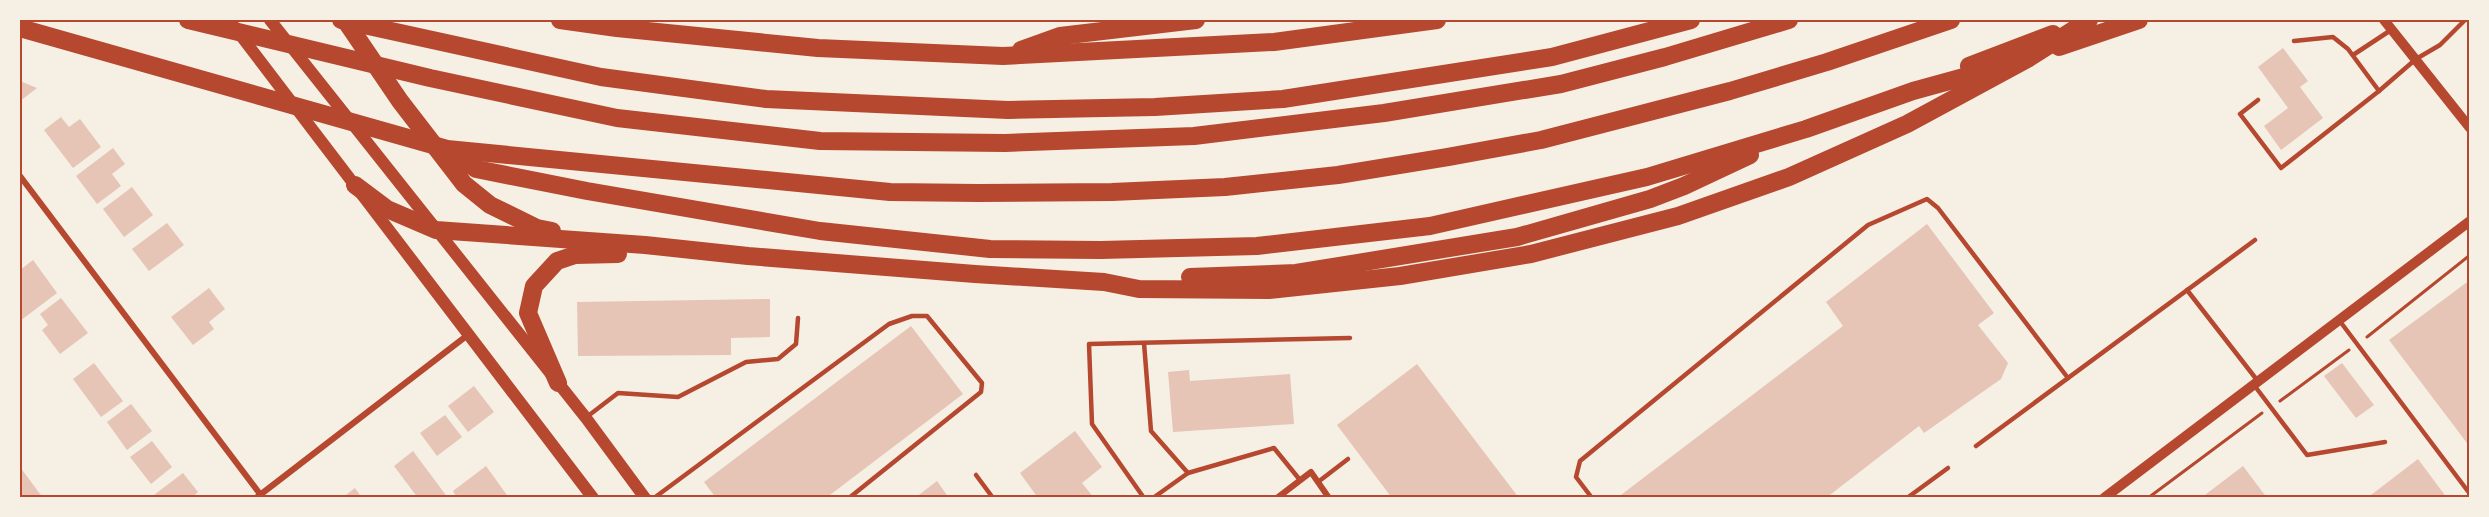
<svg xmlns="http://www.w3.org/2000/svg" width="2489" height="517" viewBox="0 0 2489 517" font-family="Montserrat,sans-serif">
	<style>
		.building { fill: #e6c5b7 }
		.lines { fill: none; stroke-linecap: round; stroke-linejoin: round }
		.path { stroke: #b5482f; stroke-width: 3 }
		.service { stroke: #b5482f; stroke-width: 4.5 }
		.minor { stroke: #b5482f; stroke-width: 6 }
		.tertiary { stroke: #b5482f; stroke-width: 10 }
		.secondary { stroke: #b5482f; stroke-width: 12 }
		.motorway { stroke: #b5482f; stroke-width: 18 }
		.neatline { fill: none; stroke: #b5482f; stroke-width: 2 }
	</style>
	<rect width="100%" height="100%" fill="#f6efe4"/>
	<!-- building -->
	<g class="building">
		<path d="M2283,48L2308,81L2300,87L2323,118L2281,150L2264,126L2288,108L2258,67Z"/>
		<path d="M20,81L37,88L20,101Z"/>
		<path d="M61,117L69,127L80,119L101,147L73,168L44,130Z"/>
		<path d="M113,148L125,164L112,174L121,186L97,204L76,176Z"/>
		<path d="M132,187L153,215L124,237L103,209Z"/>
		<path d="M167,223L184,245L149,271L132,249Z"/>
		<path d="M1927,224L1994,313L1978,325L2008,363L2001,379L1924,433L1919,426L1826,498H1617L1843,326L1826,302Z"/>
		<path d="M33,260L57,293L20,321V270Z"/>
		<path d="M2470,280V447L2389,340Z"/>
		<path d="M209,288L225,309L209,322L214,329L193,345L171,317Z"/>
		<path d="M61,298L88,333L60,354L42,330L48,325L40,314Z"/>
		<path d="M770,299V337L731,338V355L578,356L577,302Z"/>
		<path d="M911,326L963,394L826,498H716L704,482Z"/>
		<path d="M94,363L123,401L101,417L73,379Z"/>
		<path d="M2342,363L2374,405L2356,418L2324,376Z"/>
		<path d="M1417,364L1519,498H1392L1337,425Z"/>
		<path d="M1189,370L1190,381L1290,374L1294,424L1173,432L1168,372Z"/>
		<path d="M474,386L494,412L468,432L448,406Z"/>
		<path d="M131,404L152,431L127,450L107,422Z"/>
		<path d="M445,415L462,437L437,456L420,433Z"/>
		<path d="M1075,431L1102,467L1082,483L1094,498H1038L1020,473Z"/>
		<path d="M152,441L172,467L151,484L130,457Z"/>
		<path d="M413,451L448,498H418L394,466Z"/>
		<path d="M2418,459L2447,498H2367Z"/>
		<path d="M486,466L509,498H457L453,491Z"/>
		<path d="M2243,466L2267,498H2201Z"/>
		<path d="M20,467L43,498H20Z"/>
		<path d="M183,473L198,492L191,498H150Z"/>
		<path d="M937,481L949,498H915Z"/>
		<path d="M355,488L362,498H342Z"/>
	</g>
	<g class="lines">
		<!-- path -->
		<g class="path">
			<path d="M2367,337L2470,255"/>
			<path d="M2280,401L2349,350"/>
			<path d="M2148,498L2262,413"/>
		</g>
		<!-- service -->
		<g class="service">
			<path d="M2353,55L2391,30"/>
			<path d="M2379,91L2416,59L2440,45L2465,20"/>
			<path d="M2258,100L2240,114L2281,168L2379,91L2348,49L2333,37L2294,41"/>
			<path d="M2187,290L2257,380"/>
			<path d="M2339,320L2470,494"/>
			<path d="M1144,343L1151,431L1188,473"/>
			<path d="M2254,385L2307,455L2385,442"/>
			<path d="M588,416L618,393L678,397L746,362L778,359L796,344L798,318"/>
			<path d="M1976,446L2255,240"/>
			<path d="M976,475L993,498"/>
			<path d="M1318,482L1348,459"/>
			<path d="M654,498L889,324L912,316H927L982,383L981,392L849,498"/>
			<path d="M1144,498L1092,424L1089,344L1350,338"/>
			<path d="M1153,498L1188,473L1274,448L1300,480"/>
			<path d="M1592,498L1576,477L1580,461L1868,225L1927,199L1938,208L2068,378"/>
			<path d="M1907,498L1948,468"/>
		</g>
		<!-- minor -->
		<g class="minor">
			<path d="M20,176L260,494"/>
			<path d="M256,498L469,334"/>
			<path d="M1277,498L1311,472L1329,498"/>
		</g>
		<!-- tertiary -->
		<g class="tertiary">
			<path d="M2384,20L2470,128"/>
			<path d="M2104,498L2470,221"/>
		</g>
		<!-- secondary -->
		<g class="secondary">
			<path d="M229,20L593,498"/>
			<path d="M270,20L586,418L645,498"/>
		</g>
		<!-- motorway -->
		<g class="motorway">
			<path d="M188,20L430,78L617,118L820,141L1005,143L1194,136L1384,113L1561,84L1665,57L1789,20"/>
			<path d="M341,20L601,77L766,99L1008,110L1155,107L1283,99L1552,57L1691,20"/>
			<path d="M345,20L400,101L464,184L490,205L537,228L552,231"/>
			<path d="M560,20L617,28L818,48L1003,56L1274,42L1437,20"/>
			<path d="M20,28L447,149L890,192L978,193L1112,192L1225,187L1338,175L1448,157L1541,140L1730,91L1827,62L1951,20"/>
			<path d="M2059,47L2139,20"/>
			<path d="M1021,50L1060,36L1196,20"/>
			<path d="M1969,66L2053,34"/>
			<path d="M449,150L476,169L587,191L820,231L990,249L1101,250L1257,246L1430,226L1647,177L1806,129L1913,91L1993,69"/>
			<path d="M355,185L387,209L436,230L645,245L748,256L975,274L1104,282L1139,289L1269,290L1400,276L1531,254L1678,216L1789,177L1907,124L2029,58L2089,20"/>
			<path d="M1190,277L1296,273L1517,237L1650,199L1684,186L1750,155"/>
			<path d="M558,383L528,313L534,286L557,261L575,255L618,254"/>
		</g>
	</g>
	<!-- border -->
	<rect width="2489" height="517" fill="none" stroke="#f6efe4" stroke-width="42"/>
	<rect x="21" y="21" width="2447" height="475" class="neatline"/>
</svg>
